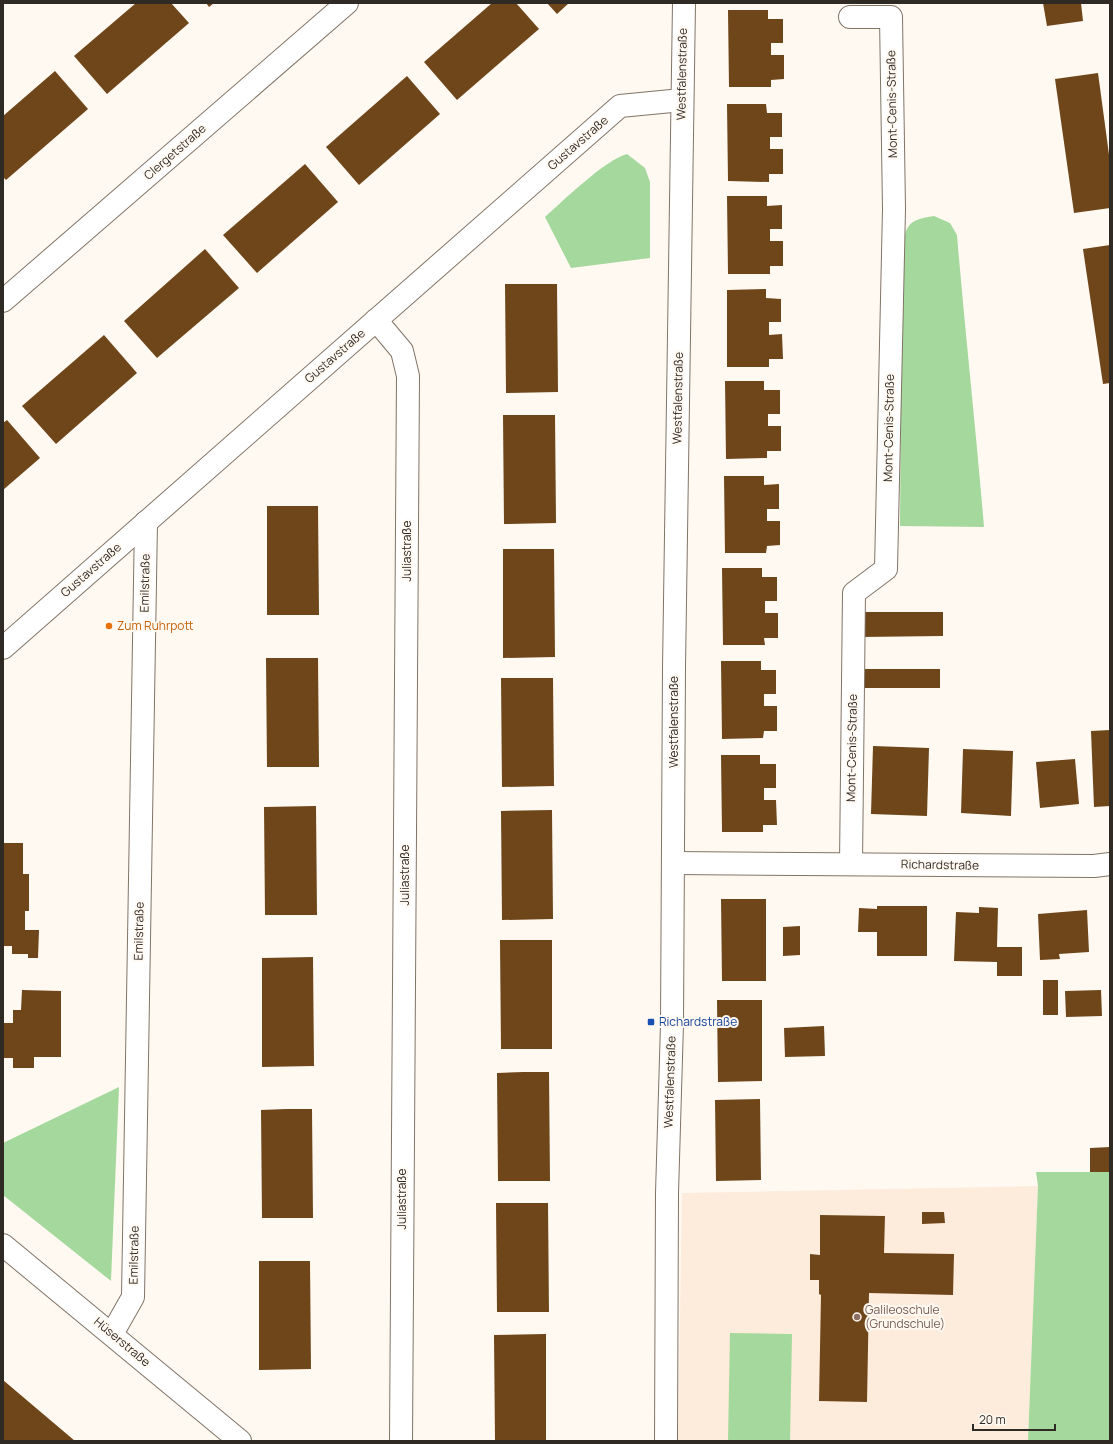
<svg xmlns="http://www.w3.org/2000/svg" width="1113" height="1444" viewBox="0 0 1113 1444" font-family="Manrope,sans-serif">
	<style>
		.built { fill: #fdecdb }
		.green { fill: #a5d89c }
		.building { fill: #6f4619 }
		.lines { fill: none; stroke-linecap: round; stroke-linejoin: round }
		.minor-casing { stroke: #817467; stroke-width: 24 }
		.tertiary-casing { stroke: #817467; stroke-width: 24 }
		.minor { stroke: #fff; stroke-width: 22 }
		.tertiary { stroke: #fff; stroke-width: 22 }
		.food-dot { fill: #e8710a; stroke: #fff9f2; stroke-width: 1.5 }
		.transit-dot { fill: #1a4fb4; stroke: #fff9f2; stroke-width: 1.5 }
		.education-dot { fill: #8d6e63; stroke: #fff9f2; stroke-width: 1.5 }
		.labels { text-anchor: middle; stroke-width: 4; stroke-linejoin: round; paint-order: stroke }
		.street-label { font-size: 12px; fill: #2f2a24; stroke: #fff9f2 }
		.food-label { font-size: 12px; fill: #c56008; stroke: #fff9f2; text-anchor: start }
		.transit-label { font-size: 12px; fill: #164399; stroke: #fff9f2; text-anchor: start }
		.education-label { font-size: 12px; fill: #785e54; stroke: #fff9f2; text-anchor: start }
	</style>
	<rect width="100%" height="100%" fill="#fff9f2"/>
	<!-- built -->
	<path class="built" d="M1038,1186L1028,1441H678L682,1193Z"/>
	<!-- green -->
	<g class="green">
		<path d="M627,154L645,168L650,182V258L571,268L545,217C564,200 605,160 627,154Z"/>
		<path d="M934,216L950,223L957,235C965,332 976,429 984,527L900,526L902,251C906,225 907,220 934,216Z"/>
		<path d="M119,1087L111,1281L3,1195V1143Z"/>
		<path d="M1036,1172H1110V1441H1028L1038,1186Z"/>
		<path d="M730,1333L792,1334L790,1441H728Z"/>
	</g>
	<!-- building -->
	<g class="building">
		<path d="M136,3H171L189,23L107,94L74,56Z"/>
		<path d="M206,3H214L209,7Z"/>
		<path d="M492,3H516L539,29L457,100L424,62Z"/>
		<path d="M547,3H569L557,14Z"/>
		<path d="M1043,3H1081L1083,21L1047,26Z"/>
		<path d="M728,10H768V19H783V43H771V55H784V79L771,80V87H729Z"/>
		<path d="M55,71L88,109L6,180L3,177V116Z"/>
		<path d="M1098,73L1110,162V208L1074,213L1055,79Z"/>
		<path d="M407,76L440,114L359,185L326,147Z"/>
		<path d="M727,104H766L767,113H782V137H770V149H783V174H769V182L728,181Z"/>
		<path d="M305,164L338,202L257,273L223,235Z"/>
		<path d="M727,196H767V206L782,205V229H770V241H783V266H770V274H728Z"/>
		<path d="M1110,245V383L1103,384L1083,249Z"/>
		<path d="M205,249L239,288L157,358L124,321Z"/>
		<path d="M505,284H557L558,392L506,393Z"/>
		<path d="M766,289V298L781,299V322H769V335L782,334L783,359H769V367H727V290Z"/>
		<path d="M104,335L137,373L56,444L22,406Z"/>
		<path d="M725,381H764V390H780V414H768V426H781V451H767V458L726,459Z"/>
		<path d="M503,415H555L556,523L504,524Z"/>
		<path d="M7,420L40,458L3,490V423Z"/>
		<path d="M724,476H764V485L779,484V509H767V521H780V545L767,546L766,553H725Z"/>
		<path d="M267,506H318L319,615H267Z"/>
		<path d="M503,549H554L555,657L503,658Z"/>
		<path d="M722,568H762V577H777V601H765V613H778V638H764L765,645H723Z"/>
		<path d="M859,612H943V636L860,637Z"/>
		<path d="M266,658H318L319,767H267Z"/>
		<path d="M721,661H761V670H776V694H764V706H777V731H764L763,738L722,739Z"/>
		<rect x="860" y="669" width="80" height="19"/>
		<path d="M501,678H553L554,786L502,787Z"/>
		<path d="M1110,730V806L1094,807L1091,731Z"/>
		<path d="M873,746L929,748L927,816L871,814Z"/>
		<path d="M963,749L1013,751L1011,816L961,813Z"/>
		<path d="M721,755H760V764H776V788H764V800H776L777,825H763V832H722Z"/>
		<path d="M1075,759L1079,804L1040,808L1036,762Z"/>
		<path d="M316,806L317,915H265L264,807Z"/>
		<path d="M552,810L553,919L502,920L501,811Z"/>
		<path d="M3,843H23V874H29V911H25V930H39L38,958H28V954H12V946H3Z"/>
		<path d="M721,899H766V981H722Z"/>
		<path d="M877,906H927V956H877V932H858L859,908L877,909Z"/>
		<path d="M979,907L998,908L997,947H1022V976H997V962L954,961L956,912L979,913Z"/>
		<path d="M1087,910L1089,952L1059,954L1060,959L1040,960L1038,914Z"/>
		<path d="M800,926V955L783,956V927Z"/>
		<path d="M500,940H552V1049H501Z"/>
		<path d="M313,957L314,1066L262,1067V958Z"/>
		<rect x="1043" y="980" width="15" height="35"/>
		<path d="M22,990L61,991V1057H34V1068H13V1058H3V1023H13V1010H21Z"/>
		<path d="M1101,990L1102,1016L1066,1017L1065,991Z"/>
		<path d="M717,1000H762V1081L718,1082Z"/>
		<path d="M824,1026L825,1056L785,1057L784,1028Z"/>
		<path d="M523,1072H549L550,1181H498L497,1073Z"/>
		<path d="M760,1099L761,1180L716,1181L715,1100Z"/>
		<path d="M286,1109H312L313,1218H262L261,1110Z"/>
		<path d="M1110,1147V1172H1090V1148Z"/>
		<path d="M496,1203H548L549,1312H497Z"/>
		<path d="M922,1212H944L945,1223L922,1224Z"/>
		<path d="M820,1215L885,1216L884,1253L954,1254L953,1295L869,1293L867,1402L819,1401L821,1295L819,1294V1280H810V1254L820,1255Z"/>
		<path d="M259,1261H310L311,1369L259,1370Z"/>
		<path d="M546,1334V1441H495L494,1335Z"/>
		<path d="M3,1380L36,1408L75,1441H3Z"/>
	</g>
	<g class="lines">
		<!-- minor casing -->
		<g class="minor-casing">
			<g id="minor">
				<path d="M850,17H891L894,209L886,569L854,593L851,864"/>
				<path d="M3,301L347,3"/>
				<path d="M376,320L402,351L408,376L401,1441"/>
				<path d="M3,648L620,106L682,100"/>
				<path d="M673,863L1094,866L1110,864"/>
				<path d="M3,1245L240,1441"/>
				<path d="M112,1334L133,1297L146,522"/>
			</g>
		</g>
		<!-- tertiary casing -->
		<g class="tertiary-casing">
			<path id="tertiary" d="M666,1441L667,1193L672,1024L674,668L684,3"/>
		</g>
		<!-- minor -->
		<use href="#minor" class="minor"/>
		<!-- tertiary -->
		<use href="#tertiary" class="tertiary"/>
	</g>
	<!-- markers -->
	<circle class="food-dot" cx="109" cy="626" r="4"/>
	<rect class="transit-dot" x="647" y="1018" width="8" height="8" rx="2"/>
	<circle class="education-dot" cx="857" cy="1317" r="4"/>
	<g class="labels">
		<!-- street labels -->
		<g class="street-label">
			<text transform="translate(682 74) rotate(-89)" y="4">Westfalenstraße</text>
			<text transform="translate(892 104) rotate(-91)" y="4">Mont-Cenis-Straße</text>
			<text transform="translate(578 143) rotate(-41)" y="4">Gustavstraße</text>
			<text transform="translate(175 152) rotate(-41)" y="4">Clergetstraße</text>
			<text transform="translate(335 356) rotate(-41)" y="4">Gustavstraße</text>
			<text transform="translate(678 398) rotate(-89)" y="4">Westfalenstraße</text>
			<text transform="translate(889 428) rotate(-89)" y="4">Mont-Cenis-Straße</text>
			<text transform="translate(407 551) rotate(-90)" y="4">Juliastraße</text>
			<text transform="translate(91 570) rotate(-41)" y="4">Gustavstraße</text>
			<text transform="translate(145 583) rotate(-89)" y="4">Emilstraße</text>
			<text transform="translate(674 722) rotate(-90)" y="4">Westfalenstraße</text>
			<text transform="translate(852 748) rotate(-89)" y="4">Mont-Cenis-Straße</text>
			<text transform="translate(940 865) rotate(1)" y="4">Richardstraße</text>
			<text transform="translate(405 875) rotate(-90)" y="4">Juliastraße</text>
			<text transform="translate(139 931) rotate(-89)" y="4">Emilstraße</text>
			<text transform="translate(670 1082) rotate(-88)" y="4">Westfalenstraße</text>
			<text transform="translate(402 1199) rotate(-90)" y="4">Juliastraße</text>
			<text transform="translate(134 1255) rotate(-89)" y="4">Emilstraße</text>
			<text transform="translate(122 1342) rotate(40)" y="4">Hüserstraße</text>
		</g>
		<!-- food labels -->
		<g class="food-label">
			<text x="117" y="630">Zum Ruhrpott</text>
		</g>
		<!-- transit labels -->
		<g class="transit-label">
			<text x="659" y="1026">Richardstraße</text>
		</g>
		<!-- education labels -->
		<g class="education-label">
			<text x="865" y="1314">Galileoschule<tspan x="865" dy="14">(Grundschule)</tspan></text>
		</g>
	</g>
	<!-- border -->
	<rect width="1113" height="1444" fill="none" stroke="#2f2a24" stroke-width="8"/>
	<!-- scale -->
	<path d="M973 1424v6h82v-6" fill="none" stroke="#2f2a24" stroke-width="2"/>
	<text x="979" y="1424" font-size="12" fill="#2f2a24" stroke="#fff9f2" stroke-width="3" paint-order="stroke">20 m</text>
</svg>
